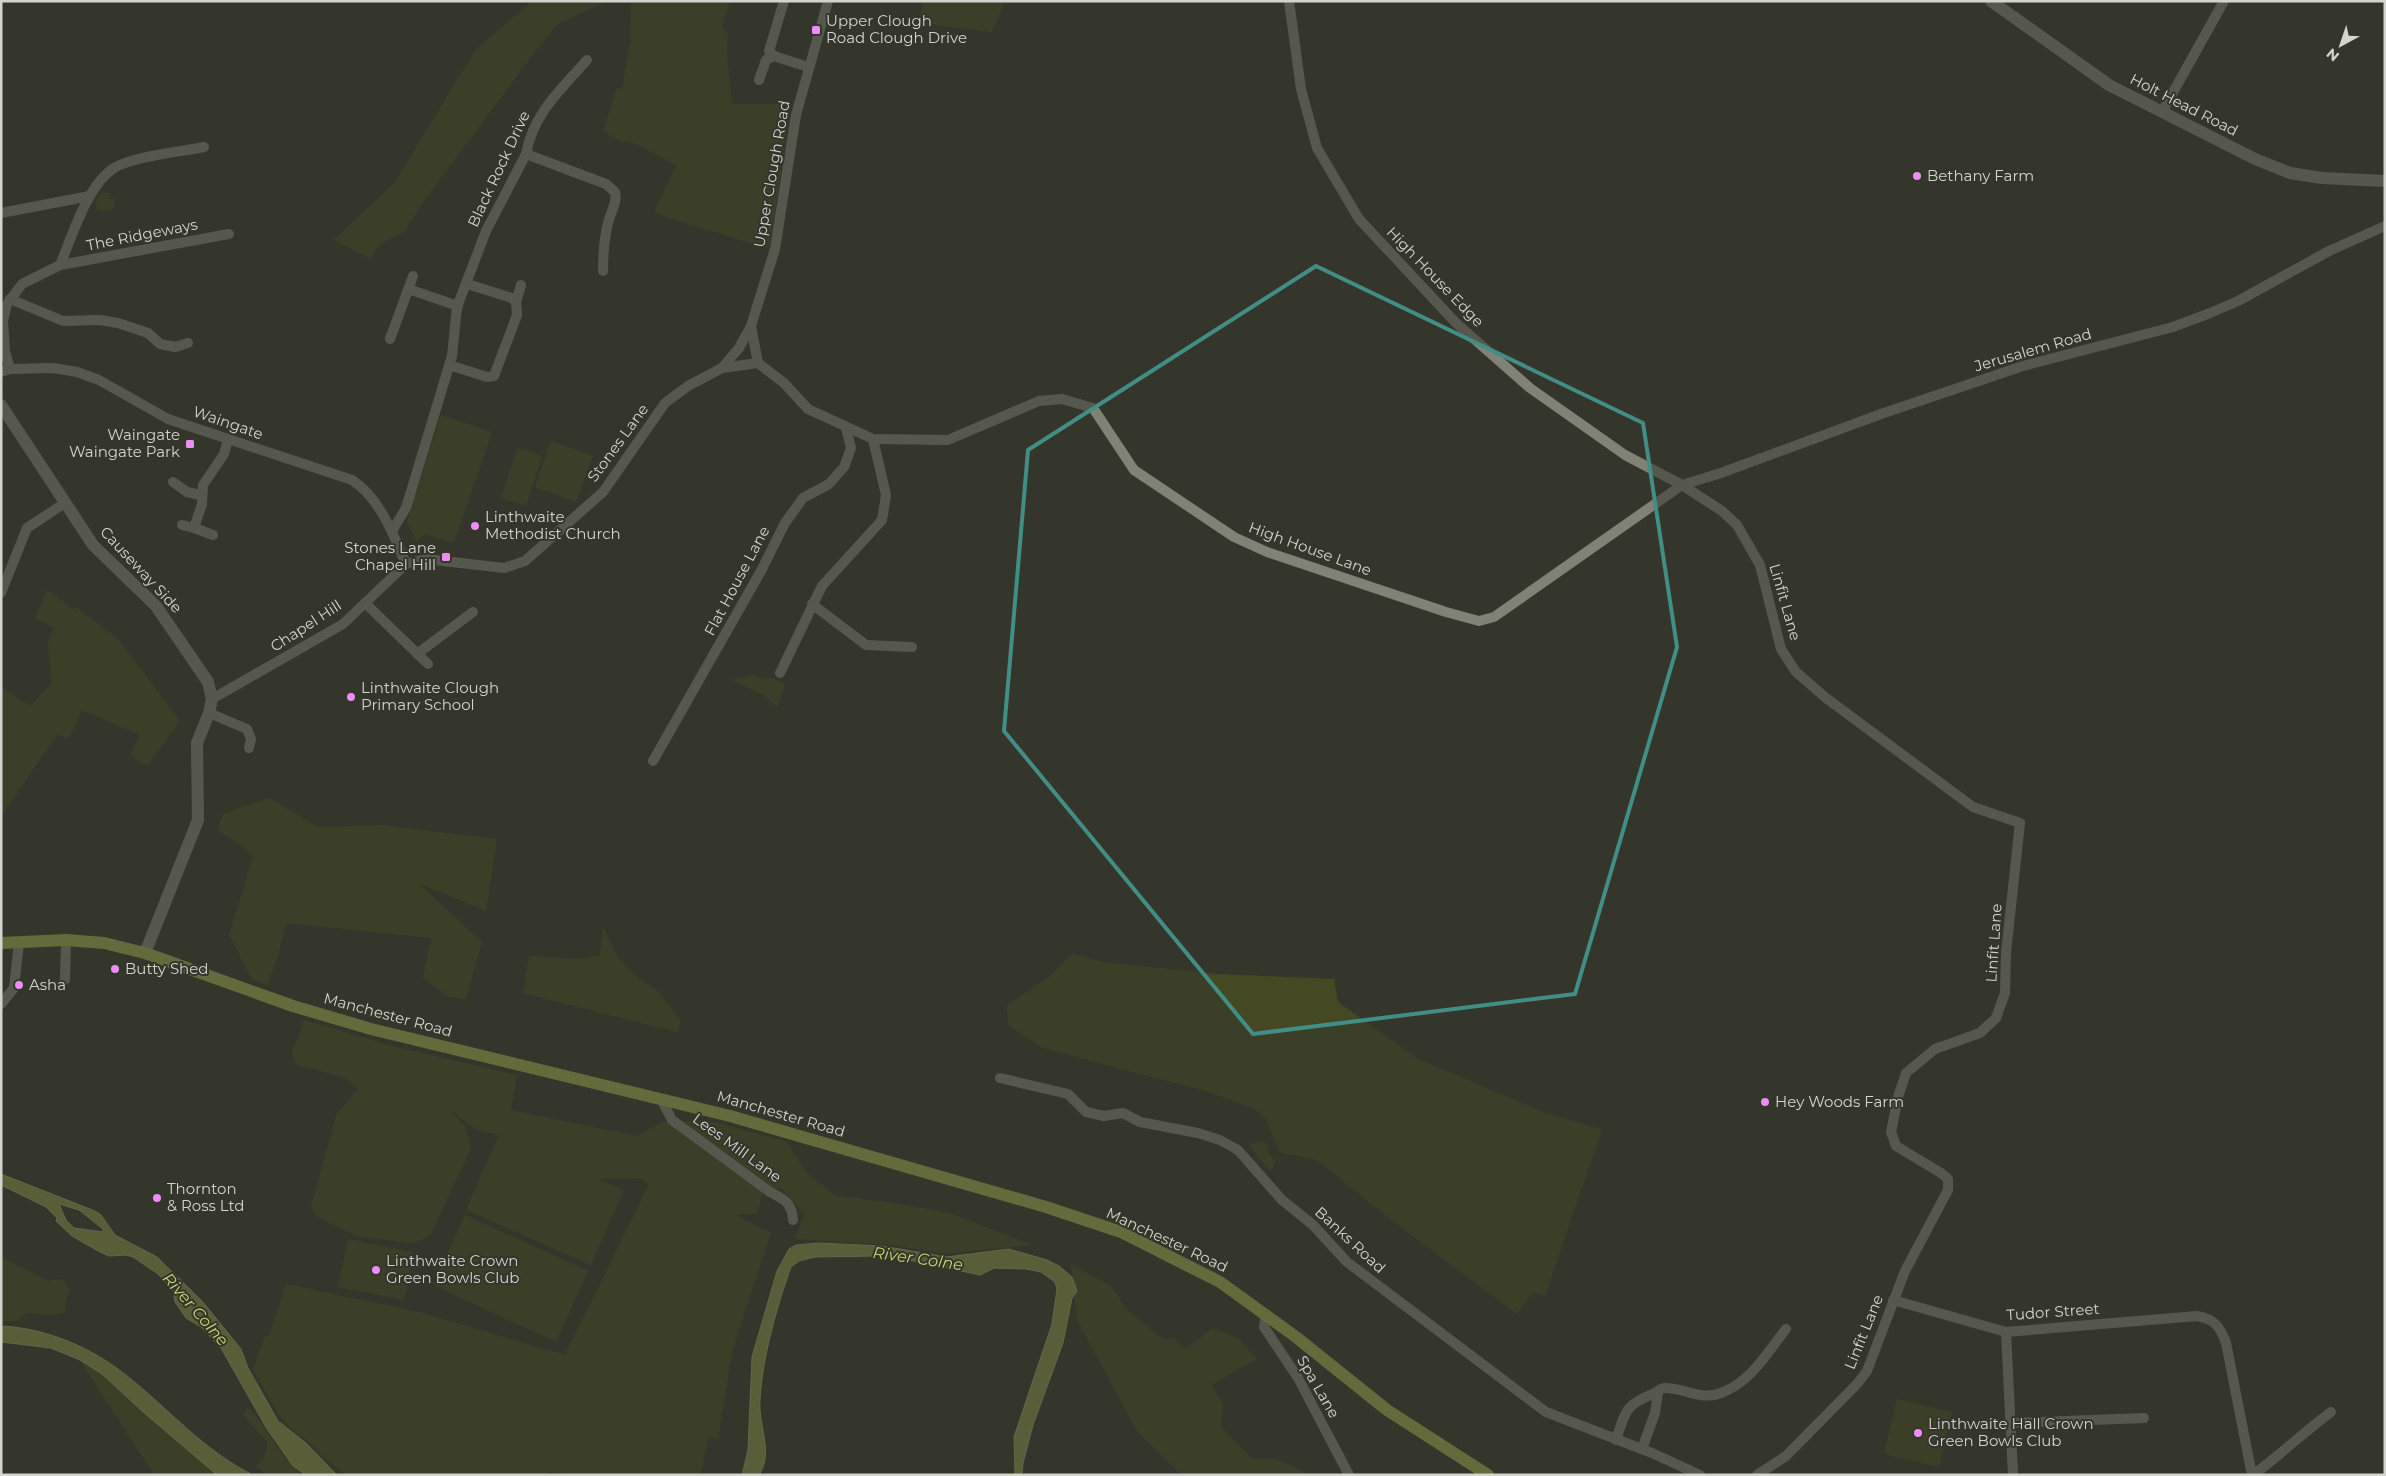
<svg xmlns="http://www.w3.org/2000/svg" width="2386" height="1476" viewBox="0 0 2386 1476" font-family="Montserrat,sans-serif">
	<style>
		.green { fill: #444923 }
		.water { fill: #858d48; stroke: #9ca270; fill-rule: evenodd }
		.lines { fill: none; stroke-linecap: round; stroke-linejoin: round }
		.minor { stroke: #808276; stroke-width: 10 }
		.tertiary { stroke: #808276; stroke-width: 12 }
		.primary { stroke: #a0a853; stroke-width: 12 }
		.marked { fill: none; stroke: #408e86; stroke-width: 4; stroke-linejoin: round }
		.poi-dot { fill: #ef8bf6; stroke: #34362b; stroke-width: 2 }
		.labels { text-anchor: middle; stroke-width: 4; stroke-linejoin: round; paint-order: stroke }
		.poi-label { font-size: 15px; fill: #d3d4cd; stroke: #34362b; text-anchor: start }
		.street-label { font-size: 15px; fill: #d3d4cd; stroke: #34362b }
		.water-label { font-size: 16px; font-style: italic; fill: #cad674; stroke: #34362b }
	</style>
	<rect width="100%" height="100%" fill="#34362b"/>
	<!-- green -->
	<g class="green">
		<path d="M533,1H607L558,24L534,53L421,205L404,232L389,239L375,249L371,259L334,240L395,182L476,49Z"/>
		<path d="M631,1H730L722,28L728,33L727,56L732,104H791L769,249L654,213L676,165L636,144L626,141L623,143L603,131L617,87L622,90L630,42Z"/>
		<path d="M924,1H1005L992,32L918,23Z"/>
		<path d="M102,193H109L111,199H114L115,208L105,211L97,209L96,201Z"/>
		<path d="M441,415L492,432L454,543L425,534L417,542L407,522Z"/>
		<path d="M551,441L593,456L576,502L535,487Z"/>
		<path d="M518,448L542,456L526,506L501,498Z"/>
		<path d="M47,590L73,609L76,607L118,639L180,721L147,766L130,755L140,735L82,710L69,738L57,735L1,816L2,688L30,706L52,683L48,642L54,628L35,618Z"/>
		<path d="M753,675L767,680L770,677L785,684L777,708L766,696L732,680Z"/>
		<path d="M269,798L318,827L381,825L497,839L486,911L418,883L482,942L466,999L449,997L423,978L431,938L286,923L277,959L267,985L252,979L229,935L253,857L244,847L217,830L223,814Z"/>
		<path d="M603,927L617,956L637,977L657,990L681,1020L677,1032L523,993L529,956L580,959L600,955Z"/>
		<path d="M1072,953L1102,962L1217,974L1334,979L1338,1002L1418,1059L1548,1114L1602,1129L1545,1296L1533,1292L1517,1314L1395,1223L1317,1160L1279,1152L1266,1118L1253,1108L1205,1091L1043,1048L1009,1026L1006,1006L1050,976Z"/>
		<path d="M304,1020L396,1047L517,1075L511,1110L637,1136L662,1122L706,1120L786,1141L807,1173L836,1196L886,1202L950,1213L1032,1245L943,1254L895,1245L794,1239L805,1215L781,1188L763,1192L757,1214L736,1215L771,1233L733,1348L718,1439L709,1437L700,1475H584L548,1472L549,1475H346L321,1455L306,1439L295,1433L278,1414L253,1369L265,1336H269L286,1284L419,1312L565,1355L649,1184L640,1178L599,1179L624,1190L591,1265L466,1210L499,1135L477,1130L447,1108L465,1126L471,1148L430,1236L412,1243L357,1236L317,1217L311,1206L337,1113L358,1089L345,1078L296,1064L292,1053Z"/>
		<path d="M1263,1141L1267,1144L1269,1155L1275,1160L1273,1168L1269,1171L1249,1145Z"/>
		<path d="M465,1215L588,1271L556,1342L433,1285Z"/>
		<path d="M348,1239L413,1252L404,1300L338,1287Z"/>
		<path d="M1,1257L48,1281L63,1279L70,1291L66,1299L65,1312L52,1315L27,1313L16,1321H1Z"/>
		<path d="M1071,1264L1112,1287L1126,1309L1164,1340L1173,1338L1186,1349L1212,1328L1238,1338L1257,1359L1211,1385L1223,1403L1221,1427L1252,1459H1276L1303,1471L1304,1475H1182L1138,1433L1077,1320Z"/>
		<path d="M80,1360L102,1374L217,1475H154Z"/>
		<path d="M1897,1399L1952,1412L1939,1467L1884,1454Z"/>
		<path d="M248,1407C268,1428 279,1457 303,1475H268L256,1467L266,1454L267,1442L243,1415Z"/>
	</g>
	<!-- water -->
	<g class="water">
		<path d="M1,1174L95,1211L101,1215L115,1235L157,1257L202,1301L241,1349L248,1368L278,1421L306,1443L337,1475H306L293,1466L267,1429L221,1348L201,1327L186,1318L175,1302L173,1290L158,1274L133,1257L126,1255L109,1256L98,1251L72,1236L56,1221L57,1218L46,1207L1,1185ZM59,1204L79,1210L103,1229V1232L74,1228L66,1220Z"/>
		<path d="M819,1243L882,1246L947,1257L1009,1249L1047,1260L1059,1266L1072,1277L1077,1291L1072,1298L1063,1343L1033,1425L1023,1463L1022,1475H1015L1014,1437L1052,1324L1057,1289L1055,1282L1041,1272L1026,1269L994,1268L980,1275L920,1262L879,1256L815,1257L799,1261L791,1267C777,1306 762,1359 760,1400C758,1425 774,1453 759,1475H742L748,1450L752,1357L777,1271L789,1249L796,1245Z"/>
		<path d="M1,1326C46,1328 93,1348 127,1376C169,1409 204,1451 253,1475H217L142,1411L102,1374L80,1360L51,1348L1,1342Z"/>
	</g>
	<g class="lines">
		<!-- minor -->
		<g class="minor">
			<path d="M784,1L769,51L774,56L808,67"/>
			<path d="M1289,1L1301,89L1317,148L1359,219L1456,323L1530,388L1625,455L1682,485L1722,511L1737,525L1760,565L1781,649L1796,672L1826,698L1973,807L2020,823L2006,952L2005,993L1996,1018L1980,1033L1935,1049L1906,1073L1898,1097L1891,1132L1896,1146L1941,1173L1948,1179V1190L1905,1271L1867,1371L1857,1384L1786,1456L1757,1475"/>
			<path d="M759,80L766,60L774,56"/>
			<path d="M2162,112L2224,1"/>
			<path d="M526,154L606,184L615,192C618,202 610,213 608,223C604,239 603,255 603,271"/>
			<path d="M1,213L90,196"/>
			<path d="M60,265C72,237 87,185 114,168C134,156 180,152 204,147"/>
			<path d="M408,289L458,306"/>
			<path d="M10,299L63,321L100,320L118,323L148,333L160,344L175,347L188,343"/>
			<path d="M516,302L521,285"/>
			<path d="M390,339L413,276"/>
			<path d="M758,363L784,383L808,409L873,439L948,440L1039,401L1062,399L1093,408L1134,470L1234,537L1267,552L1446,612L1479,621L1494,617L1682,485L1721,473L1881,414L2023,366L2173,327L2210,313L2238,301L2329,251L2385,226"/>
			<path d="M449,365L487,377L494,376L517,315L516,302L512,298L467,284"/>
			<path d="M722,368L758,363L751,326"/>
			<path d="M10,369L5,352L3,321L7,304L22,284L60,265L229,234"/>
			<path d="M1,372L10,369L53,368L77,372L99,380L168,419L352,480C380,498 393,534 406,564"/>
			<path d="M173,482L187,492L201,495"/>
			<path d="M182,525L194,528"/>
			<path d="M392,531L406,508L452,356L457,307L486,231L526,154C533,114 561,89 587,60"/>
			<path d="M213,535L194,528L202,504L203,485L224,454L228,440"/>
			<path d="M406,564L426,559L504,568L525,561L603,492L665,403L688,386L722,368L739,348L751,326L775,249L796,115L828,1"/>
			<path d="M1,593L27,528L65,503"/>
			<path d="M365,603L428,664"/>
			<path d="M812,604L866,645L912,647"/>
			<path d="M417,654L473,612"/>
			<path d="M780,673L822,586L882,520L886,495L873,439"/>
			<path d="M212,699L343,624L406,564"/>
			<path d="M209,713L247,729L251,739L249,748"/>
			<path d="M653,761L761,571L785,523L803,498L829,484L844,467L851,448L846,428"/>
			<path d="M65,980L66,940"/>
			<path d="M1,1004L14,988L19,942"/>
			<path d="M1000,1078L1068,1094L1086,1112L1104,1116L1123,1113L1140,1122L1198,1133L1220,1140L1238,1150L1282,1200L1313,1225L1347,1262L1546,1412L1652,1453L1700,1475"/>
			<path d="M661,1099L672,1120L770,1192C784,1199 792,1203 793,1220"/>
			<path d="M1893,1300L2006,1332L2197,1316C2214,1319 2220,1326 2226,1343L2252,1475"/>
			<path d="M1266,1314L1264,1327L1298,1378L1349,1475"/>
			<path d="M2006,1332L2013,1475"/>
			<path d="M2011,1423L2144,1418"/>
			<path d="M1616,1440C1626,1410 1625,1405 1655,1393C1659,1391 1660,1388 1665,1388C1685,1388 1701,1401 1721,1393C1751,1382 1767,1353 1786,1329"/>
			<path d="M1642,1449L1655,1413L1658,1392"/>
			<path d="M2253,1475C2280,1455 2304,1432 2331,1412"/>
		</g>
		<!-- tertiary -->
		<g class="tertiary">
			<path d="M1991,1L2109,85L2255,159L2290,173L2322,178L2385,181"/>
			<path d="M1,405L93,545L156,606L208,682L212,699L209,713L197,743L198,820L145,953"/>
		</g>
		<!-- primary -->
		<path class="primary" d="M1,943L66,940L104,943L145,953L293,1006L371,1029L730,1116L1046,1207L1121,1232L1220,1282L1296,1337L1387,1410L1488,1475"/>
	</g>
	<!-- marked area -->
	<path d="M0 0H2386V1476H0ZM1316,266L1643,423L1677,647L1575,994L1253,1034L1004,731L1028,450Z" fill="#34362b" fill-opacity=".55" fill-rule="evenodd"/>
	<path class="marked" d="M1316,266L1643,423L1677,647L1575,994L1253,1034L1004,731L1028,450Z"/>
	<!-- markers -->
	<g class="poi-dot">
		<rect x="811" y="25" width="10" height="10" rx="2.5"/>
		<circle cx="1917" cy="176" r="5"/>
		<rect x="185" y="439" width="10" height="10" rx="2.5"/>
		<circle cx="475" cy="526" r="5"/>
		<rect x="441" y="552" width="10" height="10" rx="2.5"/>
		<circle cx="351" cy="697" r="5"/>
		<circle cx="115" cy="969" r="5"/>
		<circle cx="19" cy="985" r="5"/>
		<circle cx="1765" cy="1102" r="5"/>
		<circle cx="157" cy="1198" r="5"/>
		<circle cx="376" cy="1270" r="5"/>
		<circle cx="1918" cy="1433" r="5"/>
	</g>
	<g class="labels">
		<!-- poi labels -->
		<g class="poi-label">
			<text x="826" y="26">Upper Clough<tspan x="826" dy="17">Road Clough Drive</tspan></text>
			<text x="1927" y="181">Bethany Farm</text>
			<text x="180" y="440" text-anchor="end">Waingate<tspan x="180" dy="17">Waingate Park</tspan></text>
			<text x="485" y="522">Linthwaite<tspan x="485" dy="17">Methodist Church</tspan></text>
			<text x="436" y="553" text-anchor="end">Stones Lane<tspan x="436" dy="17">Chapel Hill</tspan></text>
			<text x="361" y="693">Linthwaite Clough<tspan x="361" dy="17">Primary School</tspan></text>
			<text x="125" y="974">Butty Shed</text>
			<text x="29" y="990">Asha</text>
			<text x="1775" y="1107">Hey Woods Farm</text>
			<text x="167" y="1194">Thornton<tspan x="167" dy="17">&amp; Ross Ltd</tspan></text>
			<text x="386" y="1266">Linthwaite Crown<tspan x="386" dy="17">Green Bowls Club</tspan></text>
			<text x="1928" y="1429">Linthwaite Hall Crown<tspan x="1928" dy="17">Green Bowls Club</tspan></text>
		</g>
		<!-- street labels -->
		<g class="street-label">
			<text transform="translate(2184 105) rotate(27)" y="5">Holt Head Road</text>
			<text transform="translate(499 169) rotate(-65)" y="5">Black Rock Drive</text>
			<text transform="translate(772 174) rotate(-80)" y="5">Upper Clough Road</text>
			<text transform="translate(142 235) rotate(-11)" y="5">The Ridgeways</text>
			<text transform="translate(1435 277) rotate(46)" y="5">High House Edge</text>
			<text transform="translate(2033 350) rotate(-16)" y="5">Jerusalem Road</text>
			<text transform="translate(228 423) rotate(19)" y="5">Waingate</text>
			<text transform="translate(618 443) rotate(-54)" y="5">Stones Lane</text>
			<text transform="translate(1310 549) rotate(20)" y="5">High House Lane</text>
			<text transform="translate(141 570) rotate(47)" y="5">Causeway Side</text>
			<text transform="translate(737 581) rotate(-62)" y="5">Flat House Lane</text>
			<text transform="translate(1785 602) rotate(74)" y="5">Linfit Lane</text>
			<text transform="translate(306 626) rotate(-33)" y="5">Chapel Hill</text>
			<text transform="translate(1994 943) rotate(-86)" y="5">Linfit Lane</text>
			<text transform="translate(388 1015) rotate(15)" y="5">Manchester Road</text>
			<text transform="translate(781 1114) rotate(16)" y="5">Manchester Road</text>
			<text transform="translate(737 1148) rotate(36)" y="5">Lees Mill Lane</text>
			<text transform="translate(1167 1240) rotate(25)" y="5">Manchester Road</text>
			<text transform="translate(1350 1240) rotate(43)" y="5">Banks Road</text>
			<text transform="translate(2053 1312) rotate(-4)" y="5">Tudor Street</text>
			<text transform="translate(1864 1332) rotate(-68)" y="5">Linfit Lane</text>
			<text transform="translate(1318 1387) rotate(60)" y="5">Spa Lane</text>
		</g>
		<!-- water labels -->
		<g class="water-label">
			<text transform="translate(918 1258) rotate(8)" y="6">River Colne</text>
			<text transform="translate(196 1309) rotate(49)" y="6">River Colne</text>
		</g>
	</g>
	<!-- border -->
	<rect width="2386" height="1476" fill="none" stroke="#d3d4cd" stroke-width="5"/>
	<!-- north arrow -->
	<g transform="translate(2341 45) rotate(220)" stroke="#34362b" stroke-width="4" paint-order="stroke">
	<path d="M0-4L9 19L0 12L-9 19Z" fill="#d3d4cd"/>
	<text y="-8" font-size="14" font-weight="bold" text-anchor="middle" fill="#d3d4cd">N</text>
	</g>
</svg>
